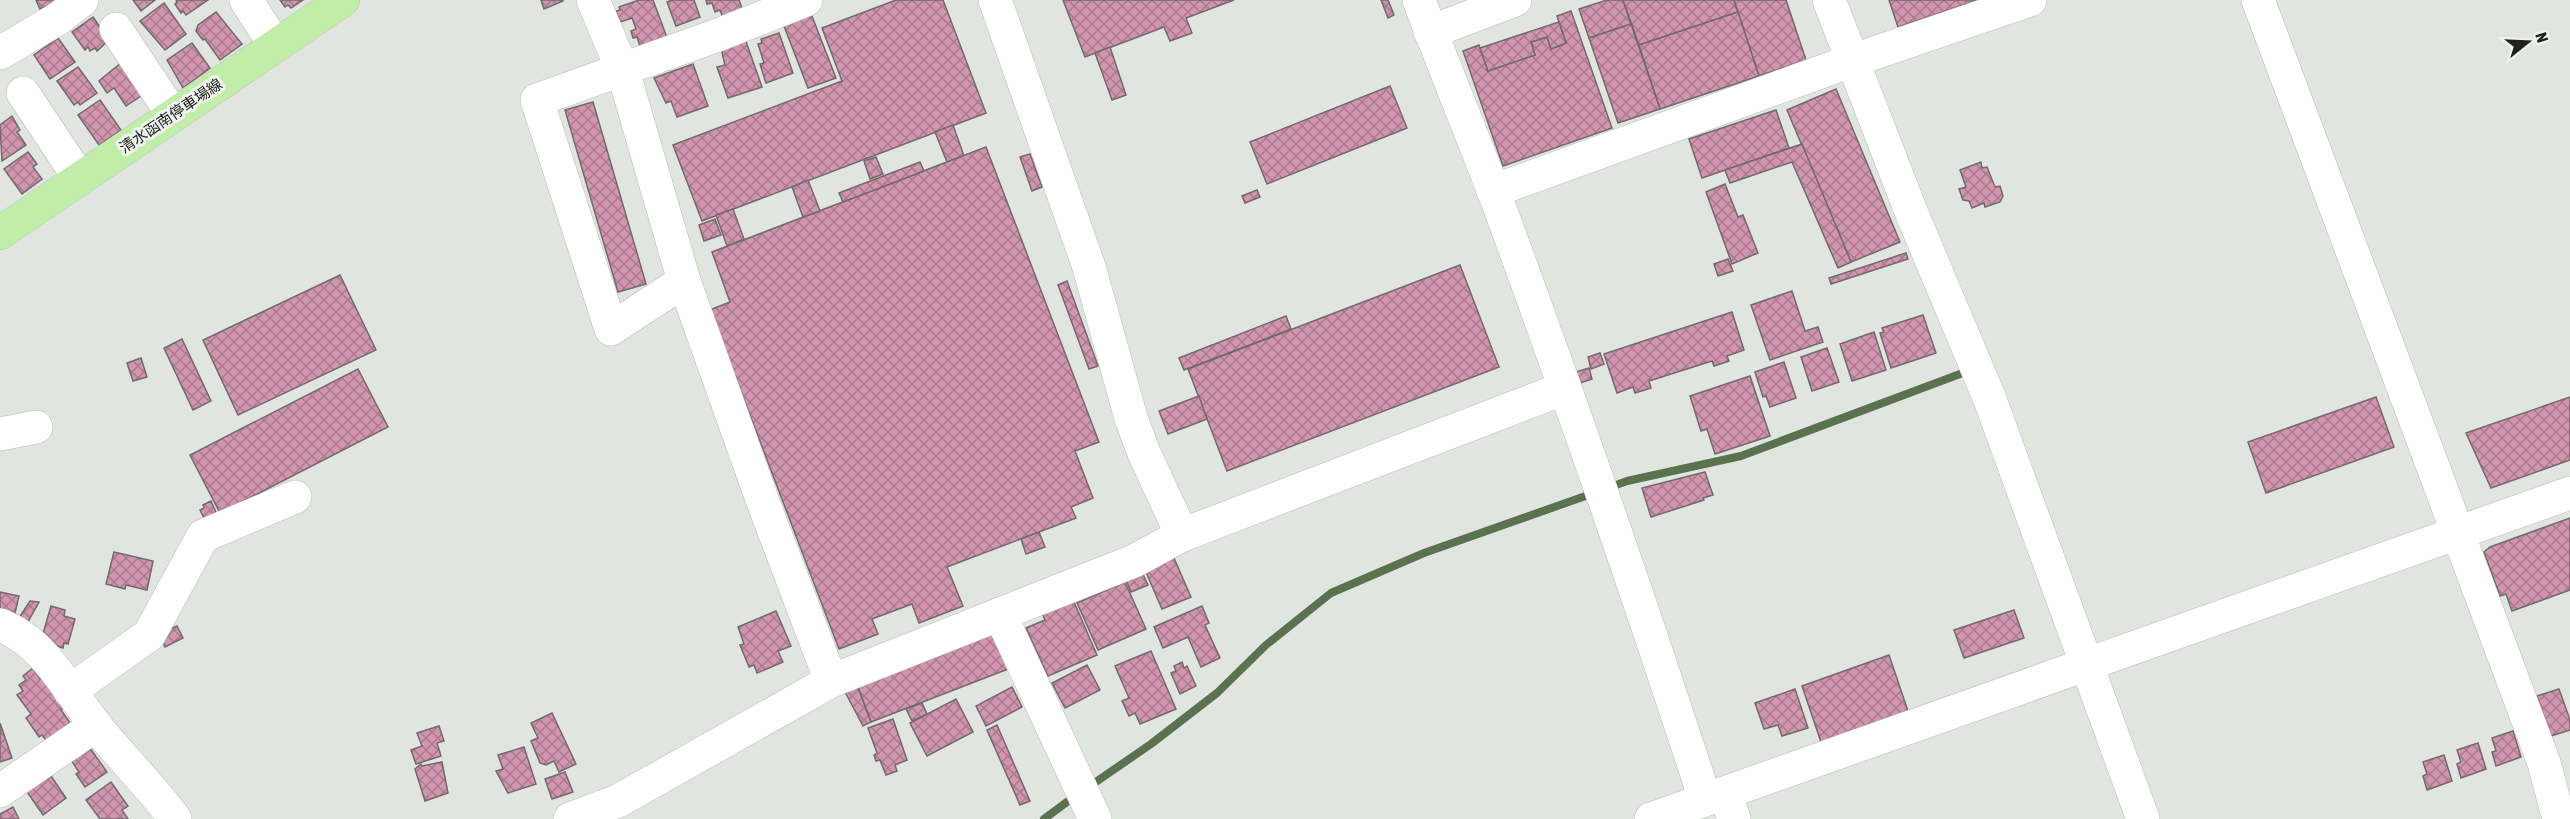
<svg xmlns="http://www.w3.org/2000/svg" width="2570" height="819" viewBox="0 0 2570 819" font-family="'Asap Condensed','Noto Sans JP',sans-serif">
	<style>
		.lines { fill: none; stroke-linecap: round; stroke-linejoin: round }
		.stream { stroke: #5a724f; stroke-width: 8 }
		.building { fill: url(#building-cross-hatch); stroke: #716a6d; stroke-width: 1.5 }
		.minor-casing { stroke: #b7bcb5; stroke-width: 34 }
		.major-casing { stroke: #c1c1c0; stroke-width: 34 }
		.minor { stroke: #fff; stroke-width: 33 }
		.major { stroke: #c0eea8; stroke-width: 33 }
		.labels { text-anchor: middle; stroke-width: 6; stroke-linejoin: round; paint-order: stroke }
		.street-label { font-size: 15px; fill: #20211f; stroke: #eef3ec }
	</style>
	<defs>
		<pattern id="building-cross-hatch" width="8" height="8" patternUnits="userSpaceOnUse" patternTransform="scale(1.5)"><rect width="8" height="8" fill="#d295af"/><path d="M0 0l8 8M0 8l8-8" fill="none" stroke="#aa798e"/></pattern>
	</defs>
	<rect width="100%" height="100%" fill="#e1e5df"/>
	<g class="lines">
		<!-- stream -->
		<g class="stream">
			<path d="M1608,488L1627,481L1741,456L1960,374"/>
			<path d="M1090,786L1151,744L1217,693L1266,645L1331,593L1424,553L1594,493"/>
			<path d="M1044,819L1075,796"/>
		</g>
	</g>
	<!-- building -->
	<g class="building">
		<path d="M36,0H63L40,9Z"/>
		<path d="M133,0H155L141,11Z"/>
		<path d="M176,0H208L186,15L183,11L181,13L175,4L177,2Z"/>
		<path d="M280,0H303L291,8L288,5L285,7Z"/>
		<path d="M541,0H563V1L544,9Z"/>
		<path d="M639,0H653L669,43L641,49L637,37L633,38L631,31L636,29L632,18L620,22L616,11L620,10L619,7Z"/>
		<path d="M672,0H694L700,17L676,26L667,2Z"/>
		<path d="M706,0H739L743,11L723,18L720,10L715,12L712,3L707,4Z"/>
		<path d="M896,0H943L986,113L702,221L673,145L842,81L822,28Z"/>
		<path d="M1063,0H1234L1186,18L1192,33L1170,41L1164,27L1085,57Z"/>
		<path d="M1381,0H1388L1394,15L1388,18Z"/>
		<path d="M1607,0H1623L1631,24L1589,38L1579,9Z"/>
		<path d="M1623,0H1734L1738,12L1639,45Z"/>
		<path d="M1734,0H1786L1806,60L1759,76Z"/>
		<path d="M1889,0H1978L1898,27Z"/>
		<path d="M164,3L186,34L165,50L140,21Z"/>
		<path d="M810,11L836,78L808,88L782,21Z"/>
		<path d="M1571,11L1612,128L1503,166L1463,51L1479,45L1488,71L1535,55L1531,42L1547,37L1551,49L1566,43L1557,16Z"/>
		<path d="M216,12L242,44L220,60L205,39L203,40L196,31L198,25Z"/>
		<path d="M1738,12L1759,76L1660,109L1639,45Z"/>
		<path d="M93,17L109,40L97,51L95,48L90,51L88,47L85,50L72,32Z"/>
		<path d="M1559,22L1566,43L1551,49L1547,37L1531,42L1535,55L1488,71L1480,48Z"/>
		<path d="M1631,24L1660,109L1618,123L1589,38Z"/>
		<path d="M779,33L793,73L766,83L760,64L764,63L758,44L762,43L761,39Z"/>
		<path d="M744,36L762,87L728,98L717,67L725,65L720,44Z"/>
		<path d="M58,38L75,62L50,79L34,55Z"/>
		<path d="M192,43L210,68L183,88L167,60Z"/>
		<path d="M1110,47L1126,95L1112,100L1095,53Z"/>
		<path d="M122,62L144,94L126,106L114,88L107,93L99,81Z"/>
		<path d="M693,64L708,106L677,117L671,101L666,103L654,78Z"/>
		<path d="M78,67L97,93L80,105L78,102L74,105L57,81Z"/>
		<path d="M1390,86L1407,128L1267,184L1250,142Z"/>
		<path d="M1836,89L1900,242L1851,262L1787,110Z"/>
		<path d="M100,100L121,130L99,145L78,115Z"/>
		<path d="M593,102L646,284L618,292L565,110Z"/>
		<path d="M1776,110L1789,148L1702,178L1689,139Z"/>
		<path d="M12,116L20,130L17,132L26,145L2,161L0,125Z"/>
		<path d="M953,125L964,156L947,162L935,132Z"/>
		<path d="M1802,144L1851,262L1838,268L1792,162L1730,183L1725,170Z"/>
		<path d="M986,147L1099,442L1075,451L1093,498L1071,507L1076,518L947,567L963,606L919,623L912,604L872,619L878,634L839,649L710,310L730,302L712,252Z"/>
		<path d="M28,152L37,164L33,167L42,179L22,194L4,169Z"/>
		<path d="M1030,154L1042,187L1032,191L1020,157Z"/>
		<path d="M876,157L883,174L870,179L864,161Z"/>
		<path d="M920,162L924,171L843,202L839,193Z"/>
		<path d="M1981,162L1982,168L1987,167L1995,187L2000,186L2003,196L2000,202L1985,207L1984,203L1972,208L1969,201L1963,200L1959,189L1966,187L1960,170Z"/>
		<path d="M808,180L820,211L803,217L792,187Z"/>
		<path d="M1725,184L1738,217L1743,215L1758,253L1732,264L1706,192Z"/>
		<path d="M1257,190L1260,197L1245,203L1242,196Z"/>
		<path d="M733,209L744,239L727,246L716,215Z"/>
		<path d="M715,219L721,235L704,241L699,225Z"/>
		<path d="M1906,253L1908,259L1831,284L1829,278Z"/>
		<path d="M1728,259L1733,271L1718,276L1714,264Z"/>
		<path d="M1460,265L1499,367L1227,471L1188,369Z"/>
		<path d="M340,275L376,350L238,415L203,340Z"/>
		<path d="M1067,281L1098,366L1089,369L1058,285Z"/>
		<path d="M1792,291L1805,331L1818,327L1823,342L1770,360L1751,305Z"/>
		<path d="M1732,312L1744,350L1727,356L1729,361L1714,366L1712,361L1649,381L1651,388L1635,393L1633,387L1617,393L1604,354Z"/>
		<path d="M1923,315L1936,353L1891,368L1880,333L1884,332L1882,328Z"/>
		<path d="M1286,316L1291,329L1184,370L1179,358Z"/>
		<path d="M1874,332L1886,370L1852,381L1840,344Z"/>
		<path d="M182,339L211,401L193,410L164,348Z"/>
		<path d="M1827,348L1839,382L1812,391L1801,357Z"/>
		<path d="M1600,353L1604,364L1591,369L1588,357Z"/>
		<path d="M141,358L147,377L133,381L127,363Z"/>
		<path d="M1784,362L1796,398L1770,407L1766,396L1763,397L1755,372Z"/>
		<path d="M1589,368L1592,379L1580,383L1576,372Z"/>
		<path d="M358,369L388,427L220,513L190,455Z"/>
		<path d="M1750,376L1770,436L1715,454L1707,429L1701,431L1690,396Z"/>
		<path d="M1199,396L1207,419L1168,434L1159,411Z"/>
		<path d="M2376,397L2394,447L2266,493L2248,442Z"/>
		<path d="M2570,397V460L2491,488L2466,433Z"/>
		<path d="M1705,472L1713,495L1703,498L1704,500L1651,517L1642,488Z"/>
		<path d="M211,501L219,519L207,524L200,510L204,508L203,505Z"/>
		<path d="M2570,518V590L2512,611L2506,594L2500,596L2484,552L2490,547Z"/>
		<path d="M1039,532L1045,547L1026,554L1021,539Z"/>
		<path d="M1174,549L1177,556L1174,558L1191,597L1162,609L1145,570Z"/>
		<path d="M114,552L153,561L147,590L126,585L125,589L106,584Z"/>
		<path d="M1140,568L1148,585L1131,592L1124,575Z"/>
		<path d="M1125,582L1146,629L1098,650L1077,603Z"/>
		<path d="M0,592L19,596L15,613L12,612L10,620L0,618Z"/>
		<path d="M1071,595L1097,655L1048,676L1026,628L1045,620L1040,608Z"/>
		<path d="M30,601L39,602L24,629L15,624Z"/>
		<path d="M51,606L65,610L64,616L75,619L68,644L64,643L63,648L48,643L42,637Z"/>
		<path d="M1202,606L1209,623L1205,625L1220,658L1201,667L1188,637L1163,648L1154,627Z"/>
		<path d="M2014,610L2024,638L1964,658L1954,630Z"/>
		<path d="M776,611L791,646L778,651L783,662L757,673L754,665L749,667L740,645L744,644L738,627Z"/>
		<path d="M177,626L183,638L165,647L159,634Z"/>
		<path d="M993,629L1008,669L871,722L856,682Z"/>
		<path d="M1151,651L1176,709L1140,724L1135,713L1129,716L1122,701L1129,698L1115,666Z"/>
		<path d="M1889,655L1908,711L1821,742L1802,686Z"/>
		<path d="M1182,662L1184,668L1187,666L1196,686L1180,694L1171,673L1176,671L1174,666Z"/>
		<path d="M1087,665L1100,690L1065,708L1052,683Z"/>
		<path d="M33,668L40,679L43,677L65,707L61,710L73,727L49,744L42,735L39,737L26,718L31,714L17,695L23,691L19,685L26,680L23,676Z"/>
		<path d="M857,685L871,722L863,726L844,690Z"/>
		<path d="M1012,687L1022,707L986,726L976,706Z"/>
		<path d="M1795,689L1808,728L1782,736L1778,725L1764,729L1755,703Z"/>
		<path d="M2559,689L2570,720V730L2551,736L2537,696Z"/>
		<path d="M956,699L973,732L927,756L910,723Z"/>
		<path d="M922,703L927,714L912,721L906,709Z"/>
		<path d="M552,713L576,764L559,772L554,761L546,765L540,763L531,741L538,738L531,723Z"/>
		<path d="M893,719L907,760L895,765L897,771L886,775L880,760L876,761L874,755L877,753L868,728Z"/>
		<path d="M0,723L12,758L0,762Z"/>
		<path d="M997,725L1030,801L1020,805L987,730Z"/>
		<path d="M439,726L444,741L437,743L441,756L416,764L411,750L422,746L417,733Z"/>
		<path d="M2513,731L2521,757L2496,766L2492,752L2496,751L2492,738Z"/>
		<path d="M2478,743L2486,769L2461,778L2457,764L2461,762L2457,750Z"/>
		<path d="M87,744L107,772L85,787L76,774L79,772L69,757Z"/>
		<path d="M524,747L536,784L508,793L496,771L503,769L498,755Z"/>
		<path d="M2444,755L2452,781L2427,790L2423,776L2427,774L2423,762Z"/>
		<path d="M442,762L448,793L425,801L415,769L421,764L422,766Z"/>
		<path d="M47,770L66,798L43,815L23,786Z"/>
		<path d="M565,772L573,792L552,799L545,779Z"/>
		<path d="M111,782L128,806L122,810L128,819H100L86,800Z"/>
		<path d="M13,807L19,819H0V814Z"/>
	</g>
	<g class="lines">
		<!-- minor casing -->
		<g class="minor-casing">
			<g id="minor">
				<path d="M246,0L275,45"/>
				<path d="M593,0L623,71L684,281L763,502L831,681"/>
				<path d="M995,0L1089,267L1131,418L1144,453L1182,535"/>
				<path d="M1419,0C1443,65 1470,129 1495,195C1569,395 1639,596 1705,799"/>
				<path d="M1829,0L1912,214L1989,397L2143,819"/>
				<path d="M2258,0L2544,763L2559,819"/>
				<path d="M116,29L173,115"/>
				<path d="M1430,32L1515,0"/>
				<path d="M0,53L59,18L82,0"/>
				<path d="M23,93L80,179"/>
				<path d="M1493,191L1851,61L2030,0"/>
				<path d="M684,281L611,329L537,100L718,35L806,0"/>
				<path d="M0,434L36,427"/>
				<path d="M1000,614L1095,819"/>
				<path d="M0,625C47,643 70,695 100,731C125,761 152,788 175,819"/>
				<path d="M70,691L149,635L203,536L295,497"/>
				<path d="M0,791L96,725"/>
				<path d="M1725,793L1734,819"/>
				<path d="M570,819L618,801L831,681L1134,561L1182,535L1565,388"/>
				<path d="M1651,819L2570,493"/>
			</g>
		</g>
		<!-- major casing -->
		<g class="major-casing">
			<path id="major" d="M0,233L343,0"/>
		</g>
		<!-- minor -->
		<use href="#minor" class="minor"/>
		<!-- major -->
		<use href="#major" class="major"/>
	</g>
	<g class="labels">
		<!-- street labels -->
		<g class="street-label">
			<text transform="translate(171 116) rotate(-34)" y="5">清水函南停車場線</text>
		</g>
	</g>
	<!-- north arrow -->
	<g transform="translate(2528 42) rotate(72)" stroke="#eef3ec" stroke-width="4.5" paint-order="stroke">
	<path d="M0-4.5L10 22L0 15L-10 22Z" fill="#20211f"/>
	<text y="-9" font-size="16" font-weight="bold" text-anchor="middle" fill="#20211f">N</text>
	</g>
</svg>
